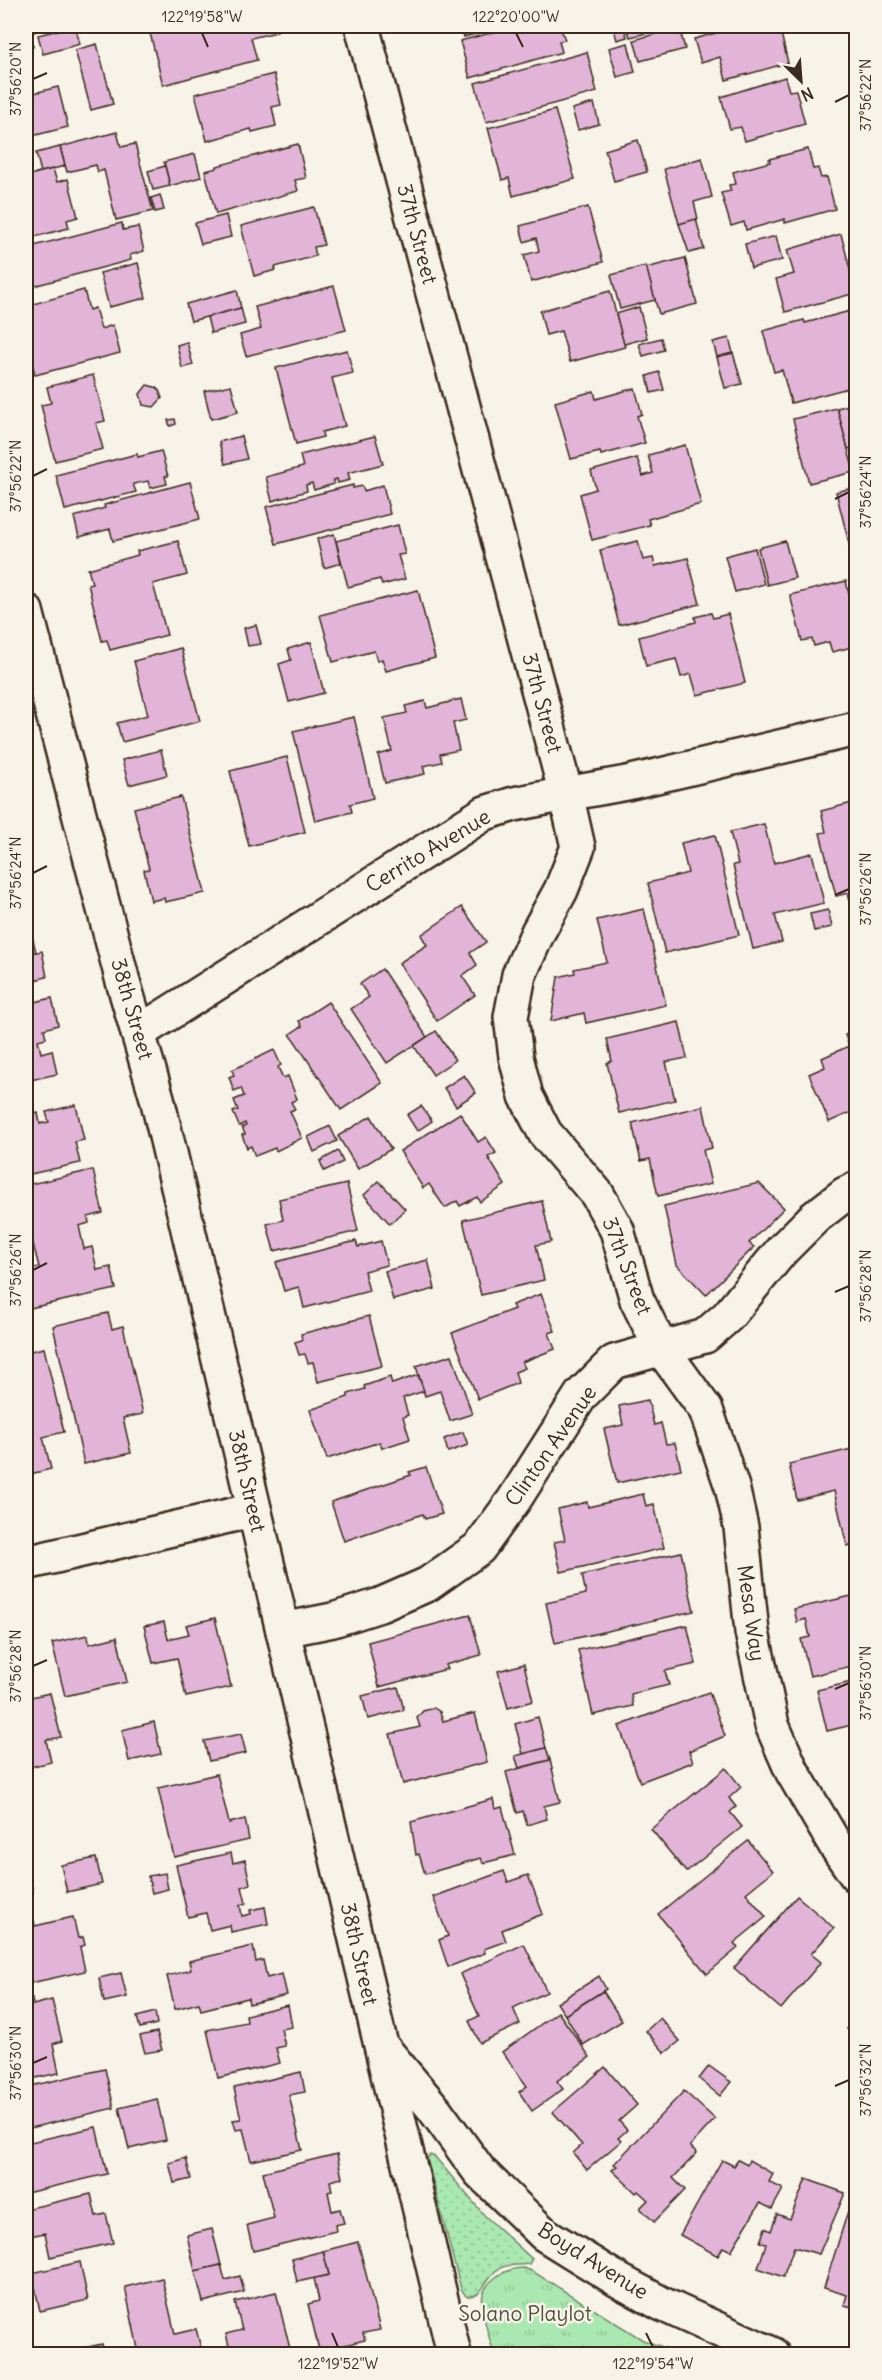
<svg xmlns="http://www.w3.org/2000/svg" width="882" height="2380" viewBox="0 0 882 2380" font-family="Delius,sans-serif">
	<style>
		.grass { fill: url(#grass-dots); stroke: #728967; stroke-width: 1.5 }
		.park { fill: url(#park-tufts); stroke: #728967; stroke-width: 1.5 }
		.building { fill: #e2b5d8; stroke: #3b2a1e; stroke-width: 1.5 }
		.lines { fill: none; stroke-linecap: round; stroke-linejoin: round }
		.minor-casing { stroke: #3b2a1e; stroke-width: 38 }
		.tertiary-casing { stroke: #3b2a1e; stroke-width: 38 }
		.minor { stroke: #f7f3e8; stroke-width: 33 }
		.tertiary { stroke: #f7f3e8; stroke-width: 33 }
		.ticks { fill: none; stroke: #3b2a1e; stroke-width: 2 }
		.labels { text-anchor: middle; stroke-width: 5; stroke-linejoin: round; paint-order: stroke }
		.street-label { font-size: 21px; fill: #3b2a1e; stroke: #f7f3e8 }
		.park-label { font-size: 21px; fill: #51503b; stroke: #f7f3e8 }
		.neatline { fill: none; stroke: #3b2a1e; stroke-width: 2 }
		.ticks-label { font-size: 15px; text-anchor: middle; fill: #3b2a1e }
	</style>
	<defs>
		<pattern id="grass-dots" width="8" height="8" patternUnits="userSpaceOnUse" patternTransform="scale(1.5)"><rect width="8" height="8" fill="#a9e8b0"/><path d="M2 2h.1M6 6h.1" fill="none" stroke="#92c797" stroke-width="1.8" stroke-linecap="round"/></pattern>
		<pattern id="park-tufts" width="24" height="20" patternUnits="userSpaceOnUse" patternTransform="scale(1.5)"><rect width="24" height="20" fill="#a9e8b0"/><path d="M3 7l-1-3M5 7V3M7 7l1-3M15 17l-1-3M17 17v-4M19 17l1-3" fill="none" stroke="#92c797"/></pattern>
	</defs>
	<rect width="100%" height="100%" fill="#f7f3e8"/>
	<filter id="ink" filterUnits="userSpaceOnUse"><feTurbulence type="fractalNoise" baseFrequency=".0167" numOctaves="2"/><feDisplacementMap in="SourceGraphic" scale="12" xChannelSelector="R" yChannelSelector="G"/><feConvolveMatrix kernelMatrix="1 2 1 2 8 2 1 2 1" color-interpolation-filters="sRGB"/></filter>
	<g filter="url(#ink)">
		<!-- grass -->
		<path class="grass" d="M430,2155L435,2157L484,2215L532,2259L529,2264C517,2266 507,2263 497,2270C484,2279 484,2298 466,2296L461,2289L427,2158Z"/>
		<!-- park -->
		<path class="park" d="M523,2268L532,2271L643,2340L682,2354H494C490,2339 483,2320 482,2304C481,2281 504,2269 523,2268Z"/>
		<!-- building -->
		<g class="building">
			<path d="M26,26H36L37,31L30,33L33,47L26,49Z"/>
			<path d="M75,26L80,44L43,54L38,35Z"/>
			<path d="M161,26H276L277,32L251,38L257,60L163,85L149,29Z"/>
			<path d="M461,26H500L501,27L464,37Z"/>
			<path d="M517,26H560L565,40L559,41L562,52L470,78L460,41Z"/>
			<path d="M613,26H624L627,37L617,40Z"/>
			<path d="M626,26H645L647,33L630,37Z"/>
			<path d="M741,26H772L773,30L780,29L788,63L726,80L720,57L701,63L694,39Z"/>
			<path d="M679,27L685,49L640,61L634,40Z"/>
			<path d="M628,43L635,72L617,77L609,48Z"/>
			<path d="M97,44L113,104L91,110L75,50Z"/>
			<path d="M587,52L597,92L486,122L475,83Z"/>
			<path d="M274,74L281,105L272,107L276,126L252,132L251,129L207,141L195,94Z"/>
			<path d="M785,77L789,91L796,90L805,124L745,141L741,127L730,129L721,97Z"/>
			<path d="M58,87L68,127L28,137L26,128V95Z"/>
			<path d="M594,103L599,124L578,130L572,109Z"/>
			<path d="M555,110L575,179L513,196L509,178L502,180L488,128Z"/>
			<path d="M26,128L30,147L26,148Z"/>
			<path d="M117,132L121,147L135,144L153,211L116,220L104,170L98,172L96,165L67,172L60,147Z"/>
			<path d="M638,140L647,172L614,181L605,150Z"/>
			<path d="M298,144L306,178L295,180L298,191L216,214L205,171L217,168V166Z"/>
			<path d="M60,147L65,166L41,172L36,153Z"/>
			<path d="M808,149L813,169L818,168L821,178L827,177L835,209L785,223V219L746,230L744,222L731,226L721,193L731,191L729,185L736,184L733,172L770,162L769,159Z"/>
			<path d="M195,154L201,177L170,186L164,162Z"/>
			<path d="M702,158L712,197L694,202L698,219L679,224L664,169Z"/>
			<path d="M165,166L170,186L153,190L148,171Z"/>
			<path d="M53,169L57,182L68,179L78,217L67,220L69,228L26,239V176Z"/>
			<path d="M160,195L164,210L155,212L151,198Z"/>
			<path d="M314,207L324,245L314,247L316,256L275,267L276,270L254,276L241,226Z"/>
			<path d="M588,207L603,262L531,282L524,255L539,251L536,238L524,242L520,226Z"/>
			<path d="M226,215L231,237L201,244L195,223Z"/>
			<path d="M696,219L704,249L689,253L679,224Z"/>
			<path d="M122,223L123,230L138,227L144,251L130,255L131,260L26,288V248Z"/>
			<path d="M841,234L856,293L785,312L776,279L794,274L787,250Z"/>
			<path d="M776,236L782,260L751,268L745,244Z"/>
			<path d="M685,258L697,304L659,314L646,268Z"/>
			<path d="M138,263L146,298L109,307L100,273Z"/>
			<path d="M646,266L655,300L620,309L611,275Z"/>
			<path d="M334,286L346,330L246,356L240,335L261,329L255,307Z"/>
			<path d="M84,290L89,310L95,308L101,329L113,325L120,353L35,375L26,337V306Z"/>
			<path d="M237,290L241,308L191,321L186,304Z"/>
			<path d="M610,291L625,347L570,362L561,331L546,335L540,311Z"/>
			<path d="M639,307L647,338L624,344L616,314Z"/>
			<path d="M241,308L245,324L211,333L207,317Z"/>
			<path d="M850,311L856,337V386L791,403L782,370L774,372L763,331L804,320L805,323Z"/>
			<path d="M661,338L664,350L643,356L639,344Z"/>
			<path d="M729,338L733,353L717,357L713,342Z"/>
			<path d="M187,342L193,365L182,368L177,345Z"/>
			<path d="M347,350L353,373L332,378L345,426L322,432L323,437L296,444L276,368Z"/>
			<path d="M733,353L742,384L725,388L717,357Z"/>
			<path d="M659,372L664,390L651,393L647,376Z"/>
			<path d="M93,375L105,421L96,423L103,449L55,461L41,405L51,403L47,387Z"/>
			<path d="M147,385L158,388L162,398L154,407L143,405L140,394Z"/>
			<path d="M231,385L238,412L211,419L204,391Z"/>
			<path d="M635,388L642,414L637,416L645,443L601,455L600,452L571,459L555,402L594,391L596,399Z"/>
			<path d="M856,403V447L848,449L837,408Z"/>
			<path d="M837,408L854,472L809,483L793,419Z"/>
			<path d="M175,419L176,424L170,426L168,420Z"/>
			<path d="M241,436L247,459L225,464L219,442Z"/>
			<path d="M375,436L383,464L348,473L350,480L338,483L337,479L333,480L334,484L314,490L312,483L306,485L307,491L272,501L266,477L303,467L300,455Z"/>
			<path d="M685,445L701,504L648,519L650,525L592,540L580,494L596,489L591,471L637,458L643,476L653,473L648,455Z"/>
			<path d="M161,451L168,476H165L167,484L150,488L148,481L133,484L136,492L65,510L56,475L137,454L138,457Z"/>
			<path d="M190,482L200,519L113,541L110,529L79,537L74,517L105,508L104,505Z"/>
			<path d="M353,485V488L362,486L364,491L383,485L390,514L276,544L266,507Z"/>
			<path d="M856,487V550L851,551L836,492Z"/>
			<path d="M398,525L405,554L398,555L405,579L382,585L380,579L348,587L336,541Z"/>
			<path d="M334,534L341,563L324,568L317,539Z"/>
			<path d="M178,541L187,575L153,584L167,635L110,650L107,640L102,641L88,584L92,583L88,569L138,555L137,551Z"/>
			<path d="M638,541L643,560L653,558L655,566L688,558L700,604L619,625L600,550Z"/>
			<path d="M785,541L795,578L767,585L758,548Z"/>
			<path d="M755,548L764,584L735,592L725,556Z"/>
			<path d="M846,581L856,623V646L832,652L829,642L814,646L812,639L802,641L790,595Z"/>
			<path d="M418,590L435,658L386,671L382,659L377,661L374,651L333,662L320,615Z"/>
			<path d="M711,613L713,618L728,614L745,683L697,695L691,674L681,677L676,659L646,666L639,637L696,622L695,617Z"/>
			<path d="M256,625L261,644L248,646L244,628Z"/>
			<path d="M311,642L324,693L289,702L279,664L291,660L288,649Z"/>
			<path d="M181,648L200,721L122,742L117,723L148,715L134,661Z"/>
			<path d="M461,699L466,720L453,723L459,750L440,754L442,762L423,766L425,774L385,783L378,755L392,751L384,718L407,713L405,706L425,701L427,708Z"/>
			<path d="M354,717L373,798L350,804L352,812L315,821L293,731Z"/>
			<path d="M161,750L167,775L129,785L122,760Z"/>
			<path d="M287,757L305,832L249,846L230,771Z"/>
			<path d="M181,797L205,893L165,902L164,898L151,901L144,870L149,869L134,808Z"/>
			<path d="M856,802V901L850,903L848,893L836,896L820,833L826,832L821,811Z"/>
			<path d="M764,824L774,863L812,853L824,903L775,915L782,942L753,949L733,865L738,864L730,832Z"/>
			<path d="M715,835L739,935L665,953L648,883L688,873L681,843Z"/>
			<path d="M462,907L486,942L470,953L477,965L462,976L475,995L437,1021L399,963L427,945L421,935Z"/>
			<path d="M644,909L666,1005L586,1023L584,1013L551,1021L558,977L575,973L574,969L607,962L597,920Z"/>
			<path d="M828,910L832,927L814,931L810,914Z"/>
			<path d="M29,924L36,952L26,954V925Z"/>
			<path d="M42,951L47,977L26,982V954Z"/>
			<path d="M382,969L427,1037L387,1063L351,1009L369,997L360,984Z"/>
			<path d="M52,998L58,1025L44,1029L46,1038L38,1040L41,1053L52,1050L57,1074L26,1081V1004Z"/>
			<path d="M328,1002L382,1083L341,1110L290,1034L302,1026L299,1021Z"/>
			<path d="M679,1022L687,1058L666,1062L675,1100L619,1113L607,1063L612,1061L607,1039Z"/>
			<path d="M856,1030V1110L829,1122L809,1074L825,1067L822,1058L849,1046L845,1035Z"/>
			<path d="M436,1031L455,1060L433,1075L414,1046Z"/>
			<path d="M274,1050L281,1065L278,1067L283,1078L288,1076L297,1099L291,1102L295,1109L290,1111L302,1138L276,1151L275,1148L255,1156L251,1146L247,1148L242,1135L245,1134L242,1127L246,1126L245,1123L239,1126L233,1112L238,1110L234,1100L244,1096L241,1088L234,1091L229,1077L234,1075L232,1070Z"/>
			<path d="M464,1075L476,1093L456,1106L444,1088Z"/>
			<path d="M76,1105L84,1140L75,1142L80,1163L26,1175V1116L38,1113L40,1124L49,1122L46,1112Z"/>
			<path d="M421,1106L432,1121L417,1131L407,1115Z"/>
			<path d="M703,1106L712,1148L703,1150L711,1184L658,1196L650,1159L641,1161L632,1123Z"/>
			<path d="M460,1113L478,1142L486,1137L496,1153L488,1157L505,1185L480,1202L477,1197L460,1206L457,1201L445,1208L429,1184L423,1188L400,1151Z"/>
			<path d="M371,1116L391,1149L358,1169L338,1136Z"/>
			<path d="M330,1126L337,1141L314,1152L308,1137Z"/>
			<path d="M338,1151L343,1162L324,1171L320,1161Z"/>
			<path d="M93,1170L103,1213L88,1217L89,1223L79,1226L84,1249L92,1247L97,1270L111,1267L116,1289L30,1308L26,1290V1270L39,1267L31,1236L29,1237L26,1225V1185Z"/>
			<path d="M379,1181L405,1209L390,1224L364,1195Z"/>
			<path d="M759,1183L784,1208L749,1243L754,1247L706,1295L677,1265L664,1206Z"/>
			<path d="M347,1184L358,1231L274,1251L267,1224L283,1220L279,1199Z"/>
			<path d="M542,1201L551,1242L536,1245L544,1280L481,1295L463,1220Z"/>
			<path d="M356,1241L358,1247L381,1241L387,1265L364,1271L369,1291L304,1308L299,1287L284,1291L276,1262Z"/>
			<path d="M428,1260L435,1289L393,1300L385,1271Z"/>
			<path d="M541,1294L555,1331L549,1333L555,1349L522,1362L525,1368L515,1372L518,1383L478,1399L452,1333L514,1309L512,1305Z"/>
			<path d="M108,1313L112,1329L123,1326L143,1414L123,1418L131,1453L84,1464L53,1326Z"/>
			<path d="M369,1316L382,1366L318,1382L313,1362L308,1363L305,1354L299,1355L295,1342L302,1340L301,1334Z"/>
			<path d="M44,1348L64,1432L43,1437L51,1469L26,1475V1352Z"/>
			<path d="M452,1355L472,1414L450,1421L440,1391L425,1396L416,1366Z"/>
			<path d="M418,1375L424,1391L403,1398L408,1415L403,1417L410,1439L382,1448L380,1442L327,1459L310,1410L348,1397V1394L365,1389L364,1386L390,1377L392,1384Z"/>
			<path d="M648,1400L654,1425L661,1423L666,1444L675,1443L681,1469L617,1483L604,1429L623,1425L619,1406Z"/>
			<path d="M463,1432L468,1445L448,1452L444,1439Z"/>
			<path d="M856,1448V1544L847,1546L834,1491L797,1500L789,1464Z"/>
			<path d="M426,1467L442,1514L425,1519L423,1514L344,1541L331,1502L411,1475L409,1472Z"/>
			<path d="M643,1494L646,1506L654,1504L664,1548L561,1572L554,1542L565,1540L558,1509L587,1502L588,1507Z"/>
			<path d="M681,1552L694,1611L555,1643L546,1603L586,1594L582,1575Z"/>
			<path d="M856,1595V1665L810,1676L801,1639L810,1637L806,1619L797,1622L794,1609Z"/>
			<path d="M470,1615L481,1655L445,1665L447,1669L379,1687L368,1642Z"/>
			<path d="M215,1618L231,1687L186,1697L177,1658L153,1663L144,1626L164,1622L168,1639L189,1634L186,1625Z"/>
			<path d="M687,1625L696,1664L665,1671L669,1685L631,1694L633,1706L593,1715L578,1650Z"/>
			<path d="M88,1635L89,1644L117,1637L127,1682L65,1696L52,1643Z"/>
			<path d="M524,1664L533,1701L508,1708L498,1671Z"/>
			<path d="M856,1681V1724L827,1731L817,1690Z"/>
			<path d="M398,1687L404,1710L368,1719L362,1696Z"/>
			<path d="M709,1692L725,1736L689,1751L693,1762L640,1782L619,1726Z"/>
			<path d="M50,1693L61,1737L46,1740L51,1762L26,1768V1698Z"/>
			<path d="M434,1708L440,1712L443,1721L475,1713L487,1762L403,1784L390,1734L420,1727L417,1718L423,1711Z"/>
			<path d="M538,1717L546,1748L523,1754L515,1724Z"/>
			<path d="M154,1722L161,1754L129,1761L122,1730Z"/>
			<path d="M241,1734L246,1753L209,1761L204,1741Z"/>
			<path d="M546,1748L550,1760L519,1768L515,1756Z"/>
			<path d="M550,1760L560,1802L544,1806L547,1819L527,1825L523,1811L517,1813L506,1772Z"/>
			<path d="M726,1768L741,1787L729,1798L736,1807L730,1812L742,1827L686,1872L651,1829Z"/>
			<path d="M217,1774L229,1823L245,1819L249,1840L174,1857L158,1788Z"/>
			<path d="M493,1799L495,1809L502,1807L515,1855L483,1863L481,1858L425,1874L419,1854L416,1855L411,1822Z"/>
			<path d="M748,1841L773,1871L746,1893L766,1917L734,1943L738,1948L707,1974L658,1914Z"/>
			<path d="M231,1853L233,1863L245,1860L250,1884L242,1887L246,1903L240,1905L242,1916L251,1914L250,1910L265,1907L268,1924L231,1932L230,1925L210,1930L206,1913L188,1917L176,1865Z"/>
			<path d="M96,1858L102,1884L67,1892L61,1865Z"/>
			<path d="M26,1861L33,1892L26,1894Z"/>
			<path d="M504,1871L508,1882L528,1875L543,1914L502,1930L506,1941L484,1949L485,1953L448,1967L439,1940L448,1936L433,1897Z"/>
			<path d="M165,1873L168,1889L152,1893L148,1876Z"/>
			<path d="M797,1896L834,1928L811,1954L821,1962L781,2009L734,1968Z"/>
			<path d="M73,1917L78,1938L83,1937L85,1945L80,1947L85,1971L26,1984V1923L34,1921L35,1926Z"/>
			<path d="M524,1944L547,1992L513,2008L520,2024L480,2043L469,2021L479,2016L460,1974Z"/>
			<path d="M253,1946L256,1962L263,1960L267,1978L282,1974L287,1995L249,2004L248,1998L201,2010L199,2003L175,2009L167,1976L191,1970L189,1961Z"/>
			<path d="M121,1973L127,1997L104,2002L99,1978Z"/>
			<path d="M599,1976L606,1989L565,2015L557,2003Z"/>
			<path d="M603,1991L622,2021L583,2045L565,2015Z"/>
			<path d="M32,1998L33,2005L52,2000L62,2041L53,2044L59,2073L26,2080V1999Z"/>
			<path d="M288,2005L292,2027L281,2029L285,2046L276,2048L280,2063L218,2078L207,2030L247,2022L246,2015Z"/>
			<path d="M856,2006V2033L847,2029Z"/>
			<path d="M155,2012L157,2024L140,2028L137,2017Z"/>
			<path d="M558,2012L590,2057L557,2081L563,2089L532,2111L519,2092L527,2086L502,2052Z"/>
			<path d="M660,2018L680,2041L665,2053L646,2031Z"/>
			<path d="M157,2032L162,2050L145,2053L140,2036Z"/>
			<path d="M709,2066L731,2082L720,2096L699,2079Z"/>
			<path d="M605,2067L637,2105L619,2121L627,2130L618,2138L621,2141L587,2170L573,2153L582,2145L553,2112Z"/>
			<path d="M105,2069L114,2108L26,2129V2087Z"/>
			<path d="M301,2072L305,2092L289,2095L302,2150L251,2161L243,2129L236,2130L233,2120L241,2119L234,2088Z"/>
			<path d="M684,2091L715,2119L690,2146L697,2153L673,2178L685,2190L654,2222L640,2208L648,2200L638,2191L636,2193L612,2170L617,2166L614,2164Z"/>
			<path d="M157,2099L166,2140L129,2149L119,2108Z"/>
			<path d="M96,2127L107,2174L26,2193V2143Z"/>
			<path d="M337,2154L342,2178L330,2181L332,2191L328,2192L332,2211L340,2209L344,2223L335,2225L336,2231L253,2251L247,2225L274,2218L263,2172Z"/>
			<path d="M186,2158L191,2179L174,2183L169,2163Z"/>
			<path d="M722,2160L734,2166L738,2160L747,2165L749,2160L773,2174L769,2182L783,2189L772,2209L760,2203L731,2251L723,2247L718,2256L680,2235Z"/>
			<path d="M806,2179L845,2193L819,2254L794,2247L783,2277L758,2268L766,2244L760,2242L765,2228L771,2231L777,2214L790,2219Z"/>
			<path d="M91,2194L96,2216L106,2214L113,2243L50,2257L45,2233L29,2236L26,2209Z"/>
			<path d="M852,2198L856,2200V2308L844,2305L847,2295L824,2288Z"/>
			<path d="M212,2229L221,2265L195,2271L187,2235Z"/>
			<path d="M358,2242L380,2330L363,2333L365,2340L336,2347L338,2354H320L308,2304L319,2301L314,2278L329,2275L323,2251Z"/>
			<path d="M323,2251L329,2275L297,2282L292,2259Z"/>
			<path d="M80,2262L88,2300L40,2311L32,2273Z"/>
			<path d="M221,2265L225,2280L240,2276L244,2292L203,2302L195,2271Z"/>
			<path d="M162,2278L175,2334L196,2329L201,2348L193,2350L194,2354H127V2352L138,2349L125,2287Z"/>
			<path d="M276,2292L290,2349L276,2352V2354H231L226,2334L242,2330L235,2302Z"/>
			<path d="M102,2344L104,2354H57Z"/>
		</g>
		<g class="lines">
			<!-- minor casing -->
			<g class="minor-casing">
				<g id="minor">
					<path d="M26,611L122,978L157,1098L454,2354"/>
					<path d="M138,1033L485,813L514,804L566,794L578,847L561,890L538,932L519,975L511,1017L516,1057L526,1096L545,1133L597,1194L617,1230L637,1300L661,1348L706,1410L732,1487L741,1527L752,1632L772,1725L792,1771L836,1846L856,1875"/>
					<path d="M26,1563L254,1510"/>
					<path d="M283,1630L333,1620L380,1605L428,1584L479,1548L514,1500L581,1395L614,1362L705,1336L728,1316L782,1250L814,1218L845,1194L856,1189"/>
					<path d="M383,2048L435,2110L480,2172L544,2234L618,2280L662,2304L772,2354"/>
				</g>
			</g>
			<!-- tertiary casing -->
			<g class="tertiary-casing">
				<path id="tertiary" d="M362,26L566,794L627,783L856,729"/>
			</g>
			<!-- minor -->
			<use href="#minor" class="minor"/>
			<!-- tertiary -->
			<use href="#tertiary" class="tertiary"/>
		</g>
	</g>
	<!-- ticks -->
	<path class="ticks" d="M202,33L208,47M516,33L523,47M33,79L47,73M835,102L849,95M33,476L47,469M835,499L849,492M33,873L47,866M835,895L849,889M33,1270L47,1263M835,1292L849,1286M33,1666L47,1660M835,1689L849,1683M33,2063L47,2057M835,2086L849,2080M332,2333L338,2347M646,2333L653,2347"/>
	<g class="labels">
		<!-- street labels -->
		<g class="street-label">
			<text transform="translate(417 234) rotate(75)" y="7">37th Street</text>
			<text transform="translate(542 703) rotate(75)" y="7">37th Street</text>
			<text transform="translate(428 851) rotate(-31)" y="7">Cerrito Avenue</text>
			<text transform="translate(132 1009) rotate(74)" y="7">38th Street</text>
			<text transform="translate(627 1266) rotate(69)" y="7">37th Street</text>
			<text transform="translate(551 1446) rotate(-55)" y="7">Clinton Avenue</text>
			<text transform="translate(247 1481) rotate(77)" y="7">38th Street</text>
			<text transform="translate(751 1613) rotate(82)" y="7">Mesa Way</text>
			<text transform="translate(359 1954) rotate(77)" y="7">38th Street</text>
			<text transform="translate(593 2261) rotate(32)" y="7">Boyd Avenue</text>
		</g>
		<!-- park labels -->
		<g class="park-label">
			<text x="525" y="2321">Solano Playlot</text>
		</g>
	</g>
	<!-- margin -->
	<rect width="882" height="2380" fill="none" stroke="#f7f3e8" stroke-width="66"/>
	<!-- north arrow -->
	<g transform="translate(801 81) rotate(155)" stroke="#f7f3e8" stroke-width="4.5" paint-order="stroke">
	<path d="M0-4.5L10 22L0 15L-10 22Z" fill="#3b2a1e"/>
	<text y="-9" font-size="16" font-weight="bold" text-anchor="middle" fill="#3b2a1e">N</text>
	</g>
	<rect x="33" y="33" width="816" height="2314" class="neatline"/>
	<g class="ticks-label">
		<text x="202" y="22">122°19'58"W</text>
		<text x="516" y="22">122°20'00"W</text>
		<text transform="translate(16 79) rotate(-90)" y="5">37°56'20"N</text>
		<text transform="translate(866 95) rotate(-90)" y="5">37°56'22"N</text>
		<text transform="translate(16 476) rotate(-90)" y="5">37°56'22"N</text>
		<text transform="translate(866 492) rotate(-90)" y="5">37°56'24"N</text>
		<text transform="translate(16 873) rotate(-90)" y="5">37°56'24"N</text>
		<text transform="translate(866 889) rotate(-90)" y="5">37°56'26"N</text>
		<text transform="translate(16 1270) rotate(-90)" y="5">37°56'26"N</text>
		<text transform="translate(866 1286) rotate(-90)" y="5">37°56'28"N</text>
		<text transform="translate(16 1666) rotate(-90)" y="5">37°56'28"N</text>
		<text transform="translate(866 1683) rotate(-90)" y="5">37°56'30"N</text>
		<text transform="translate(16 2063) rotate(-90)" y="5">37°56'30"N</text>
		<text transform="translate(866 2080) rotate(-90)" y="5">37°56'32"N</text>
		<text x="338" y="2369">122°19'52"W</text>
		<text x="653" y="2369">122°19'54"W</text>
	</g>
</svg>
